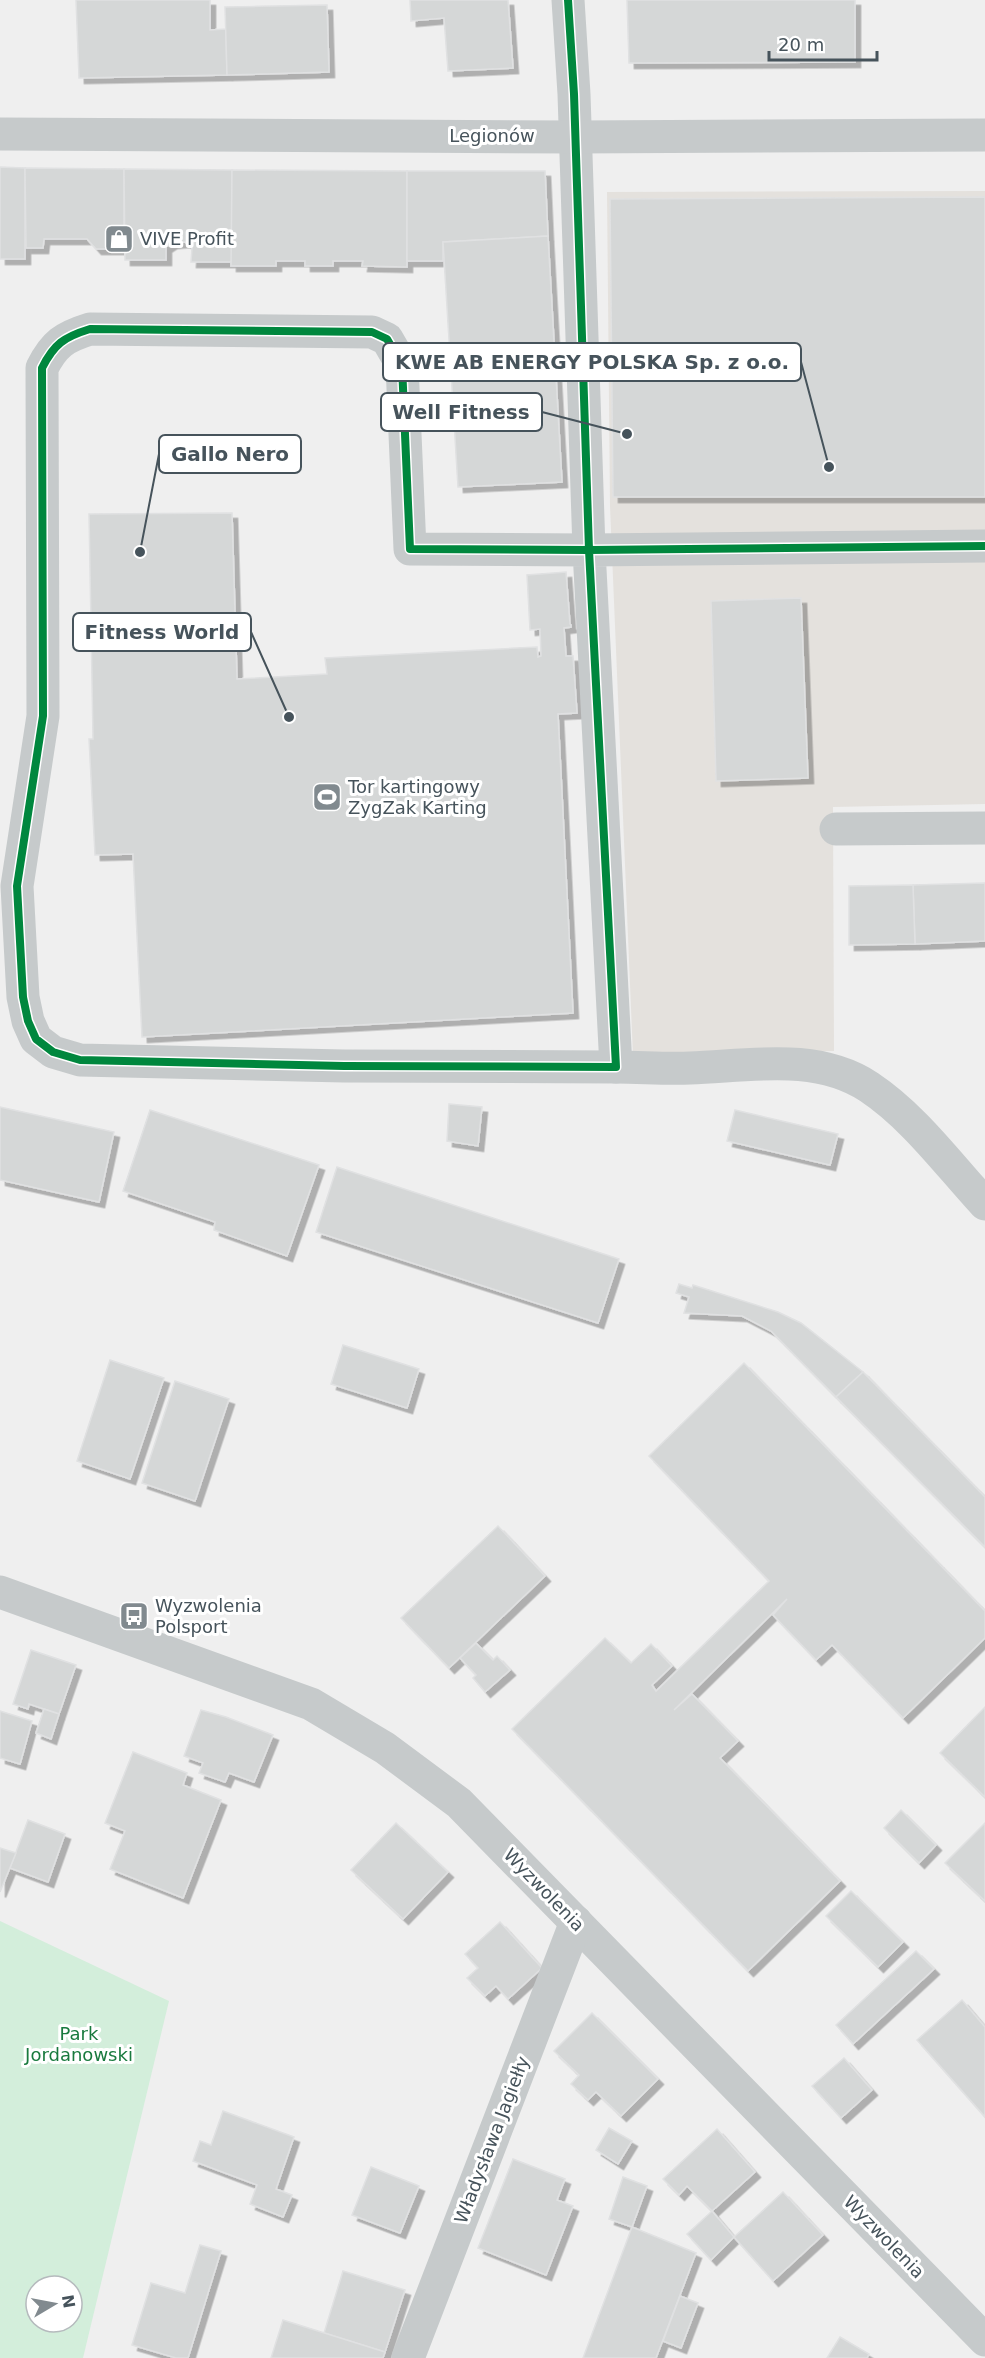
<svg xmlns="http://www.w3.org/2000/svg" width="985" height="2358" viewBox="0 0 985 2358" font-family="'DejaVu Sans',sans-serif">
	<style>
		.commercial { fill: #e4e1dd }
		.green { fill: #d3eedb; fill-rule: evenodd }
		.building { fill: #d5d7d7; stroke: #e0e1e2; stroke-width: 1.5; filter: url(#shadow) }
		.lines { fill: none; stroke-linecap: round; stroke-linejoin: round }
		.minor { stroke: #c6cacb; stroke-width: 33 }
		.cycleway-casing { stroke: #fff; stroke-width: 11 }
		.cycleway { stroke: #00873e; stroke-width: 8 }
		.labels { text-anchor: middle; stroke-width: 6; stroke-linejoin: round; paint-order: stroke }
		.street-label { font-size: 18px; fill: #46535b; stroke: #fff }
		.poi-label { font-size: 18px; fill: #46535b; stroke: #fff; text-anchor: start }
		.park-label { font-size: 18px; fill: #197a3e; stroke: #fff }
		.leader { fill: none; stroke: #46535b; stroke-width: 2 }
		.callout-dot { fill: #46535b; stroke: #fff; stroke-width: 2 }
		.callout { fill: #fff; stroke: #46535b; stroke-width: 2 }
		.callout-label { font-size: 20px; text-anchor: middle; font-weight: bold; fill: #46535b }
	</style>
	<defs>
		<filter id="shadow"><feDropShadow dx="5.5" dy="5.5" stdDeviation="0" flood-color="#0004"/></filter>
	</defs>
	<rect width="100%" height="100%" fill="#efefef"/>
	<!-- commercial -->
	<path class="commercial" d="M985,191V804L833,807L834,1051L633,1056L610,506L607,192Z"/>
	<!-- green -->
	<path class="green" d="M0,1921L169,2001L83,2358H0ZM36,2286H72V2322H36Z"/>
	<!-- building -->
	<g class="building">
		<path d="M76,0H210V30L226,29L227,75L79,78Z"/>
		<path d="M410,0H508L513,68L448,71L444,18L411,21Z"/>
		<path d="M627,0H855V62L629,63Z"/>
		<path d="M327,5L329,72L227,75L225,7Z"/>
		<path d="M0,167L25,168V259H0Z"/>
		<path d="M25,168L124,169V249H96L87,239H44L43,248H26Z"/>
		<path d="M124,169L232,170V262H191L192,248L185,242L172,243L166,247V260H125Z"/>
		<path d="M232,170L407,171V267L362,266L363,261H333V266H305V261H276V266H231Z"/>
		<path d="M407,171H545L548,236L443,242V261H407Z"/>
		<path d="M985,197V497H613L610,199Z"/>
		<path d="M548,236L562,482L458,487L443,242Z"/>
		<path d="M232,513L237,679L327,674L325,658L537,647L538,657L541,656L540,629L530,630L527,575L566,572L570,624L571,625V627L564,628L566,656H573L577,713L558,714L573,1013L142,1037L133,854L95,855L89,739H93L89,514Z"/>
		<path d="M801,598L808,778L716,781L711,601Z"/>
		<path d="M985,883V941L915,944L913,885Z"/>
		<path d="M913,885L915,944L849,945V886Z"/>
		<path d="M449,1104L482,1107L478,1146L447,1141Z"/>
		<path d="M0,1107L114,1132L99,1202L0,1180Z"/>
		<path d="M150,1110L319,1165L287,1256L214,1230L215,1222L123,1191Z"/>
		<path d="M735,1110L838,1134L830,1165L727,1141Z"/>
		<path d="M337,1167L619,1259L598,1323L316,1232Z"/>
		<path d="M679,1284L692,1288L693,1285L778,1312L801,1323L863,1372L836,1397L771,1331L742,1316L684,1313L689,1297L676,1293Z"/>
		<path d="M343,1345L419,1369L407,1408L331,1384Z"/>
		<path d="M110,1360L164,1378L130,1479L77,1461Z"/>
		<path d="M744,1363L985,1611V1638L903,1718L832,1645L816,1660L773,1615L787,1599L674,1710L692,1694L738,1741L720,1758L840,1881L748,1971L512,1729L605,1638L631,1663L651,1644L672,1666L652,1685L656,1691L769,1581L649,1456Z"/>
		<path d="M863,1372L985,1497V1547L836,1397Z"/>
		<path d="M175,1381L229,1399L195,1501L142,1483Z"/>
		<path d="M498,1526L545,1576L449,1668L401,1618Z"/>
		<path d="M476,1643L493,1660L497,1656L510,1670L485,1692L473,1678L476,1675L460,1658Z"/>
		<path d="M31,1650L76,1665L59,1714L29,1704L28,1709L13,1704Z"/>
		<path d="M985,1707V1797L940,1753Z"/>
		<path d="M44,1709L59,1714L51,1739L36,1733Z"/>
		<path d="M201,1710L226,1717L273,1735L254,1782L229,1773L225,1782L199,1773L203,1763L184,1756Z"/>
		<path d="M0,1711L32,1721L20,1764L0,1758Z"/>
		<path d="M133,1752L187,1773L183,1785L221,1800L183,1898L110,1869L125,1831L105,1823Z"/>
		<path d="M901,1810L936,1845L919,1863L884,1828Z"/>
		<path d="M28,1820L65,1834L48,1882L10,1868Z"/>
		<path d="M396,1823L448,1872L403,1919L351,1870Z"/>
		<path d="M985,1823V1901L945,1863Z"/>
		<path d="M0,1848L16,1853L0,1892Z"/>
		<path d="M851,1891L903,1942L878,1967L826,1916Z"/>
		<path d="M500,1922L542,1968L508,1999L496,1986L485,1996L467,1978L478,1968L465,1954Z"/>
		<path d="M916,1951L934,1969L853,2044L836,2025Z"/>
		<path d="M962,2000L985,2027V2117L917,2040Z"/>
		<path d="M592,2013L658,2079L621,2116L596,2092L588,2100L571,2084L579,2075L554,2051Z"/>
		<path d="M844,2058L872,2090L841,2118L812,2086Z"/>
		<path d="M223,2111L294,2137L276,2189L292,2195L283,2217L250,2204L257,2185L193,2161L200,2141L211,2145Z"/>
		<path d="M609,2128L632,2141L618,2164L596,2150Z"/>
		<path d="M717,2129L755,2172L712,2211L687,2186L679,2195L663,2179Z"/>
		<path d="M513,2159L565,2179L557,2200L573,2206L546,2275L478,2248Z"/>
		<path d="M371,2167L419,2186L400,2233L352,2215Z"/>
		<path d="M623,2177L647,2186L632,2227L609,2219Z"/>
		<path d="M783,2192L823,2235L773,2281L734,2237Z"/>
		<path d="M712,2211L734,2237L711,2260L687,2234Z"/>
		<path d="M632,2227L696,2253L656,2358H583Z"/>
		<path d="M200,2245L221,2251L188,2358H176L132,2345L151,2283L185,2293Z"/>
		<path d="M343,2271L405,2290L385,2352L324,2333Z"/>
		<path d="M680,2296L698,2303L681,2348L663,2341Z"/>
		<path d="M283,2320L385,2352L383,2358H271Z"/>
		<path d="M840,2337L869,2354L867,2358H827Z"/>
	</g>
	<g class="lines">
		<!-- minor -->
		<g class="minor">
			<path d="M568,0L574,94L589,550L616,1067L344,1066L80,1060L53,1052L36,1039L28,1021L23,997L17,886L43,716L42,368C54,344 64,337 90,329L372,332L387,339L402,365L410,549L589,550L985,546"/>
			<path d="M0,134L575,137L985,135"/>
			<path d="M836,829L985,828"/>
			<path d="M616,1067C641,1067 665,1069 690,1068C749,1066 816,1052 869,1087C914,1117 948,1164 985,1204"/>
			<path d="M0,1592L311,1704L385,1748L459,1803L985,2340"/>
			<path d="M408,2358L576,1922"/>
		</g>
		<!-- cycleway casing -->
		<g class="cycleway-casing">
			<path id="cycleway" d="M568,0L574,94L589,550L616,1067L344,1066L80,1060L53,1052L36,1039L28,1021L23,997L17,886L43,716L42,368C54,344 64,337 90,329L372,332L387,339L402,365L410,549L589,550L985,546"/>
		</g>
		<!-- cycleway -->
		<use href="#cycleway" class="cycleway"/>
	</g>
	<!-- icons -->
	<defs>
		<g id="shop-square" transform="scale(1.5)"><rect x="-9" y="-9" width="18" height="18" rx="4" fill="#818a8f" stroke="#fff"/><path d="M-5-2.5h2.3a2.7 3.5 0 0 1 5.4 0H5L5.5 6h-11ZM-1.5-2.5h3a1.5 2.3 0 0 0-3 0Z" fill="#fff"/></g>
		<g id="stadium-square" transform="scale(1.5)"><rect x="-9" y="-9" width="18" height="18" rx="4" fill="#818a8f" stroke="#fff"/><path d="M0-5a6.5 5 0 1 0 0 10a6.5 5 0 1 0 0-10ZM-3.5-1.8h7v3.6h-7Z" fill="#fff"/></g>
		<g id="bus-square" transform="scale(1.5)"><rect x="-9" y="-9" width="18" height="18" rx="4" fill="#818a8f" stroke="#fff"/><path d="M-5-6H5V4H4V6H2V4H-2V6H-4V4H-5ZM-3.5-4V0h7V-4ZM-3.5 1.2v1.5H-2V1.2ZM2 1.2v1.5H3.5V1.2Z" fill="#fff"/></g>
	</defs>
	<g fill-rule="evenodd">
		<use href="#shop-square" x="119" y="239"/>
		<use href="#stadium-square" x="327" y="797"/>
		<use href="#bus-square" x="134" y="1616"/>
	</g>
	<g class="labels">
		<!-- street labels -->
		<g class="street-label">
			<text x="492" y="142">Legionów</text>
			<text transform="translate(544 1890) rotate(46)" y="6">Wyzwolenia</text>
			<text transform="translate(492 2140) rotate(-69)" y="6">Władysława Jagiełły</text>
			<text transform="translate(884 2237) rotate(46)" y="6">Wyzwolenia</text>
		</g>
		<!-- poi labels -->
		<g class="poi-label">
			<text x="140" y="245">VIVE Profit</text>
			<text x="348" y="793">Tor kartingowy<tspan x="348" dy="21">ZygZak Karting</tspan></text>
			<text x="155" y="1612">Wyzwolenia<tspan x="155" dy="21">Polsport</tspan></text>
		</g>
		<!-- park labels -->
		<g class="park-label">
			<text x="79" y="2040">Park<tspan x="79" dy="21">Jordanowski</tspan></text>
		</g>
	</g>
	<!-- callouts -->
	<path class="leader" d="M829 467L801 362M627 434L542 412M140 552L159 454M289 717L251 632"/>
	<g class="callout-dot">
		<circle cx="829" cy="467" r="6"/>
		<circle cx="627" cy="434" r="6"/>
		<circle cx="140" cy="552" r="6"/>
		<circle cx="289" cy="717" r="6"/>
	</g>
	<g class="callout">
		<rect x="383" y="343" width="418" height="38" rx="6"/>
		<rect x="381" y="393" width="161" height="38" rx="6"/>
		<rect x="159" y="435" width="142" height="38" rx="6"/>
		<rect x="73" y="613" width="178" height="38" rx="6"/>
	</g>
	<g class="callout-label">
		<text x="592" y="369">KWE AB ENERGY POLSKA Sp. z o.o.</text>
		<text x="461" y="419">Well Fitness</text>
		<text x="230" y="461">Gallo Nero</text>
		<text x="162" y="639">Fitness World</text>
	</g>
	<!-- north arrow -->
	<g transform="translate(54 2304) rotate(80)"><circle r="28" fill="#ffffff" stroke="#b5babd" stroke-width="1.5"/>
	<path d="M0-4.5L10 22L0 15L-10 22Z" fill="#818a8f"/>
	<text y="-9" font-size="16" font-weight="bold" text-anchor="middle" fill="#46535b">N</text>
	</g>
	<!-- scale -->
	<path d="M769 51v9h108v-9" fill="none" stroke="#46535b" stroke-width="3"/>
	<text x="778" y="51" font-size="18" fill="#46535b" stroke="#ffffff" stroke-width="4.5" paint-order="stroke">20 m</text>
</svg>
